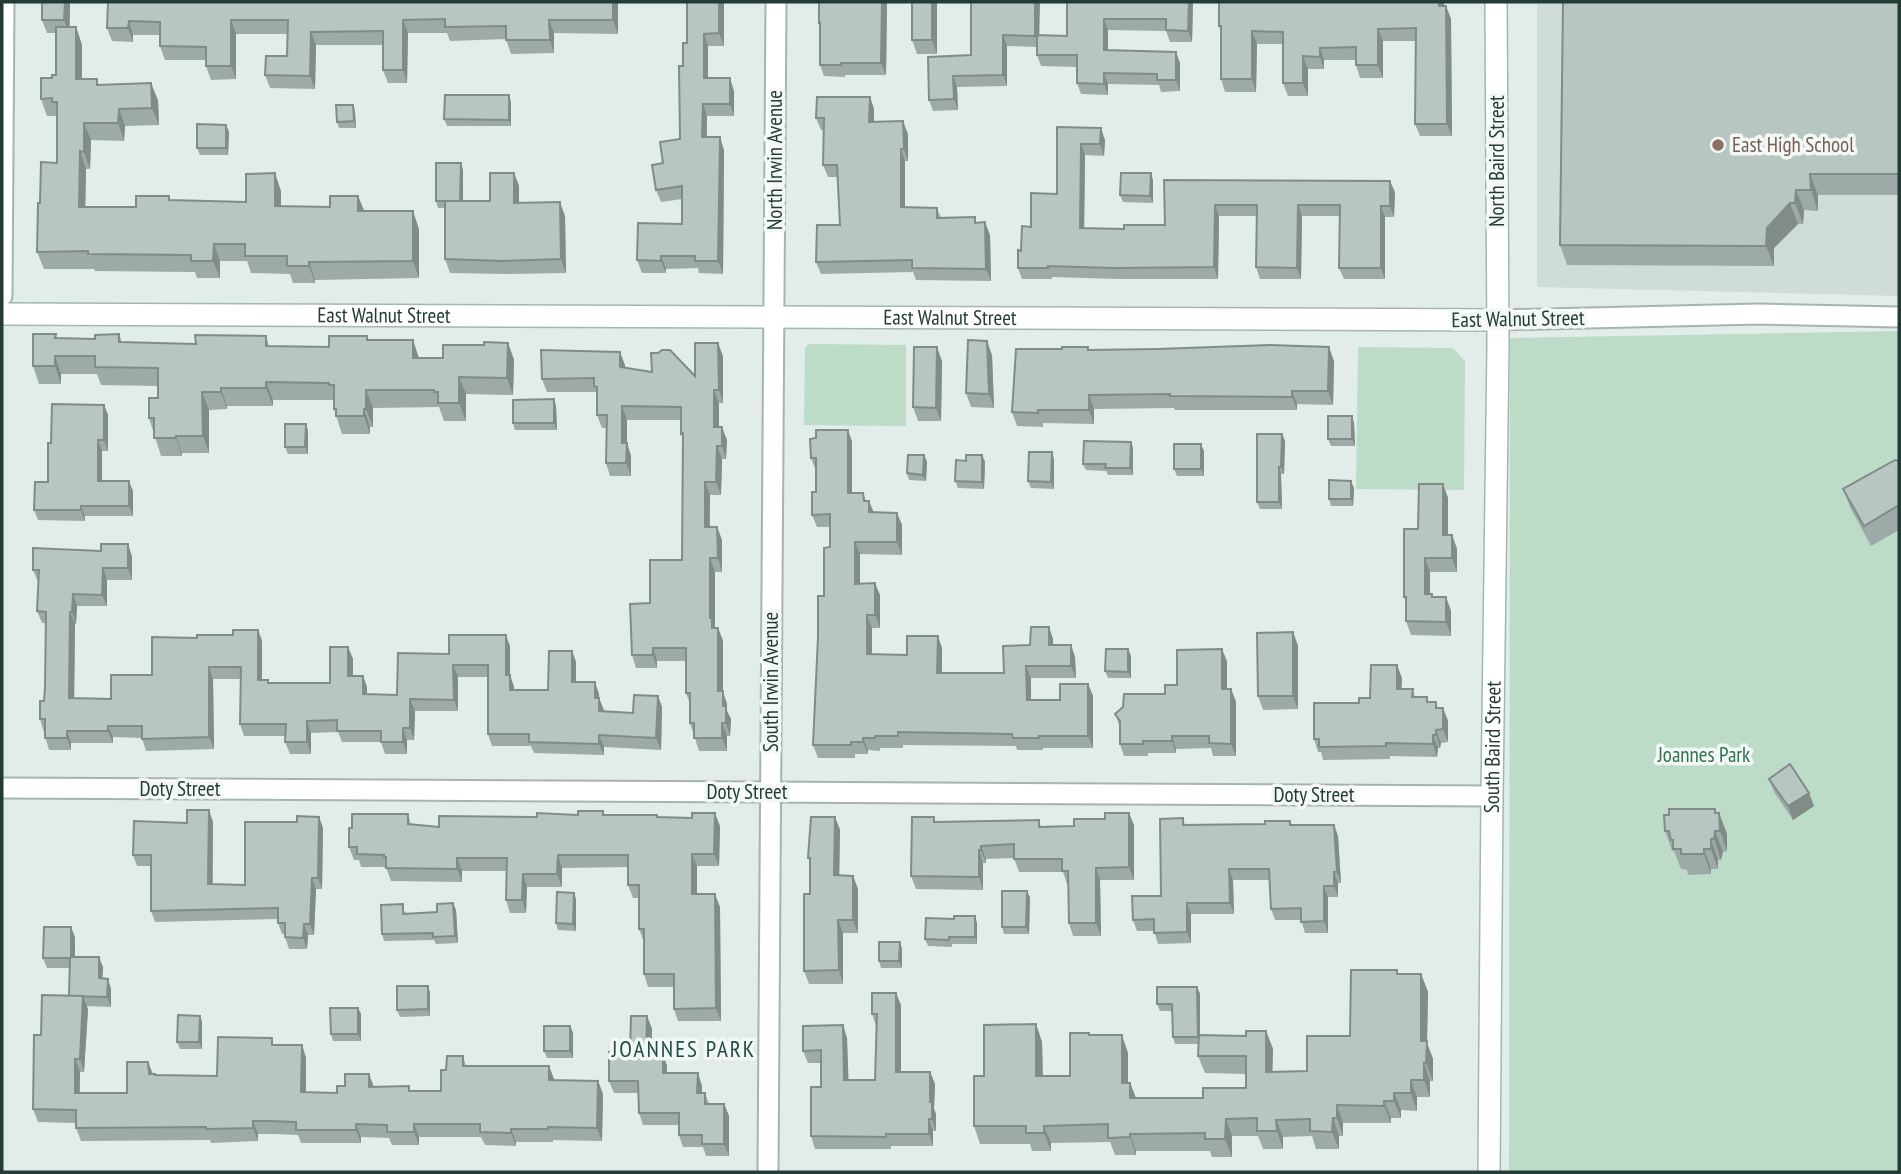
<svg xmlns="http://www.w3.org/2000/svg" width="1901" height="1174" viewBox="0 0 1901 1174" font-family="'PT Sans Narrow',sans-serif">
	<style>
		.built { fill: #d0dcd8 }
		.green { fill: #bcdcc8 }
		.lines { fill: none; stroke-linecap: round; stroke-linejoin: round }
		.street-casing { stroke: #a5b4b0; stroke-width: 23 }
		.secondary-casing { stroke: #a1b7b2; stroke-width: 24 }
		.street { stroke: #fff; stroke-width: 19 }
		.secondary { stroke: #fff; stroke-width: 21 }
		.wall { fill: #9eaaa7 }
		.shaded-wall { fill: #818b88 }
		.building { fill: #b8c6c2; stroke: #818b88; stroke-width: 2 }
		.education-dot { fill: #8d6e63; stroke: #f3f8f6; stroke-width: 2.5 }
		.labels { text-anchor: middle; stroke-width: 7; stroke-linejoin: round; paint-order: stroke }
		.education-label { font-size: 21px; fill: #785e54; stroke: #f3f8f6; text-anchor: start }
		.street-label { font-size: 21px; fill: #233c38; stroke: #f3f8f6 }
		.park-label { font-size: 21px; fill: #2e7250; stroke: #f3f8f6 }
		.neighbourhood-label { font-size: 23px; letter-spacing: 2px; fill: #1f4e47; stroke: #f3f8f6 }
	</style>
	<rect width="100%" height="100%" fill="#e2ece9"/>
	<!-- built -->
	<path class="built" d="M1537,2H1899V296L1537,287Z"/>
	<!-- green -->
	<g class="green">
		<path d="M1899,331V1172H1509L1510,338Z"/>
		<path d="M811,344L906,345V426L804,425L805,348L807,345Z"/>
		<path d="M1358,347L1453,348L1465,361L1464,490L1356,489Z"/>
	</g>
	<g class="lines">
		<!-- street casing -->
		<g class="street-casing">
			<g id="street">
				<path d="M2,296L4,2"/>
				<path d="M1498,320L1759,314L1899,317"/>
				<path d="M2,788L1492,796"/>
				<path d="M768,1172L776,2"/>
			</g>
		</g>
		<!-- secondary casing -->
		<g class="secondary-casing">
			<g id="secondary">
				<path id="s1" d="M2,314L1498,320"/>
				<path id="s2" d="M1489,1172L1492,796L1498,345L1496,2"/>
			</g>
		</g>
		<!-- street -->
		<use href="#street" class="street"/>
		<!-- secondary -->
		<use href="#secondary" class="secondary"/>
	</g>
	<!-- wall -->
	<g class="wall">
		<path d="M70,2V27H76L82,45V79H97L99,85L158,100L159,125L125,126L124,141L91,140L90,169H86L85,207H136L170,200L246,202L281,191V206L330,207L358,196L364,211L419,229V278L315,280V283H293L290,274L251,273L247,261H220V278H197L195,272L95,271L94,269H44L37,252L40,203L57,163V116H47L41,99L52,78L56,75V33H47L42,20Z"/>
		<path d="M108,2H618V34L554,33V53L511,54L506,39L450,41L447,33H408L407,83H388L383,70V45H316L315,89L270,88L265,75L287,56V34H236V79L211,80L206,66V60H165L160,46V35H133V42L112,41L107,28Z"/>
		<path d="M724,2V46H708V78L734,91V116H707V137L724,150L723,274L699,273L698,268L666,269V273H642L637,260L682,224V199L661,202L656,190L663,163L680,139L683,66Z"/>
		<path d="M819,2H887L886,75H845V77L824,76L820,65V28L819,23Z"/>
		<path d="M912,2H937V54H917L912,40Z"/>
		<path d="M971,2L1039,35L1067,36V2H1193L1192,42H1170L1166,31L1108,30V50L1180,63V91L1161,92L1159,85L1108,84V95L1081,94L1077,83V67L1041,66L1037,55V47L1007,46V86L957,87L958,110L933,111L929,100L971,55Z"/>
		<path d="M1444,2V6H1446L1451,19L1452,136H1420L1415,124L1416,41H1383V78H1360L1356,65V60H1324V69H1308V96H1288L1283,83V44H1257L1256,92H1225L1221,79V32L1219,26Z"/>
		<path d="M1899,2V195H1818V211L1804,210L1803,224H1798L1774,248V266L1567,265L1560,245Z"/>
		<path d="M870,97L874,109V122L908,134V161H905V207L937,208L941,218L977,222L990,235L991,281L916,280L913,272L821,274L816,262L840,225L838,177H828L823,165L824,130H821L816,118Z"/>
		<path d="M511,102V126H447L444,119Z"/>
		<path d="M353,105L355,112L356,128H339L337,122Z"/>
		<path d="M226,125L229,132L228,155H200L197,148Z"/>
		<path d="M1057,127L1105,140L1104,156L1085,155L1084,228L1124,229L1165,225L1164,180L1395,192L1394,217H1385V279H1344L1339,268L1340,216H1302L1301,279H1260L1256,267L1257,216H1219L1218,279H1118L1052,277V279H1022L1018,268L1021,251L1031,227L1057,194Z"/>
		<path d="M463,170V201H490L514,173L519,186V203L565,216L566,273L508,274L450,273L445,259V208H438L436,201Z"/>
		<path d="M1153,180V203L1123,202L1120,195Z"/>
		<path d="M56,334L57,338L95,339L119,334L122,342L196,344L266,336L269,346L329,347L368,340L419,358H443L484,345L508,343L514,360L513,395L466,394V421H444L439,407L373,408V427H370V434H342L334,409V400H273V406H227V409L209,410V453H182V456H161L149,418L158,398V386L101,385L97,374H61V384H39L33,366Z"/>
		<path d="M1088,347L1089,350L1334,361L1333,405L1297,404V410H1175L1174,408L1094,409V424L1043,423V427L1017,426L1012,412L1062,349Z"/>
		<path d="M992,355L994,408L971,407L966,393Z"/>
		<path d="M723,356V403H719V427L727,440L726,459H722L721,495H710V527H717L722,540V572H715V628H718L723,641V692L727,704V711L731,719L730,736H727V751H699L690,723V704L686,693V661H657V668H636L632,655L650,603L682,560L683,440L681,434V420H627V443L631,456V476H610L606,463L607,428H602L597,415L596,392H547L542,379L625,365V368L652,372L695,376Z"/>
		<path d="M942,361L941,421H918L913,407Z"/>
		<path d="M554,399L556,406L557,430H515L513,423Z"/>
		<path d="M104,405L108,415V451H102V481L133,491V516H85V521L38,520L34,510L48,482L51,443Z"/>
		<path d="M1352,416L1354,423L1355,446H1331L1328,439Z"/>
		<path d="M306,424L308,431V454H288L285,447Z"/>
		<path d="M848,430L852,442V493H863L866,501L873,512L897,513L902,525V555L860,554V583L880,595V628H872V655H907L942,648V673H1004L1049,627L1053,639V645H1071L1075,657L1076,678H1031V700H1060L1088,684L1093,696V748H1043V750H1017L1016,746L903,745V748H880V751L868,750V754H855V758H818L813,745L824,596L830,547V527H817L812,515L816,492V471L811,458L816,438Z"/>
		<path d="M1282,434L1285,441L1284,474H1281L1282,509H1260L1257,502Z"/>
		<path d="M1131,442L1133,448V475H1108L1106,471L1086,470L1083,464Z"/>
		<path d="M1204,451V476H1177L1174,469Z"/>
		<path d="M1052,452L1054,459V489L1031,488L1028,481Z"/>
		<path d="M924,455L927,462L926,481L909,480L907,473Z"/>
		<path d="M982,455L985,462L984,489L958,488L955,481L966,461Z"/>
		<path d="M1899,461V530L1871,546L1851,509L1843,489Z"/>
		<path d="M1443,484L1448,498V535H1452L1457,549V572H1430V594H1432L1433,597H1446L1451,611V636L1411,635L1406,621V602L1404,597L1418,529Z"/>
		<path d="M1354,488L1353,506H1331L1329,499Z"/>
		<path d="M132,556V580H107V606H77L76,624H75L74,699H111L152,675L197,638L233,635L258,630L262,641V680H268L269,683H330L348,647L353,659V676H363L367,687V694L397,695L449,654L510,646V675L514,687V690H548L572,651L576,662V682L599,694V698L604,712L633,713L658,696L662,707L661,750L604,747V755L534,753L531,746H492L488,734V677H458V711H415L414,740H407V754H385L381,742H342L338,732L311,733V754H290L285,742L286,736H244L240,724L241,679H213L214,749L146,751L142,738L113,737V743H71V750H49L40,719L44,701L45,687L46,623H42L37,611L38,582L33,570Z"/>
		<path d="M1293,632L1298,646V709L1263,710L1258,696Z"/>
		<path d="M1128,649L1131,656V678H1108L1105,671Z"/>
		<path d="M1227,661V689H1231L1236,702V756H1213L1211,748L1176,749V753H1148V756H1124L1120,744V727L1115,714L1165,694L1177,685Z"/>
		<path d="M1402,678L1401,689H1413L1415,697H1427L1428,702H1436L1438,708H1443L1448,721V742L1441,743L1440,748H1438L1437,757L1390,756V759L1323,760L1321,752H1318L1314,739L1359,703L1370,698Z"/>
		<path d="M1769,779L1809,793L1814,806L1793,820L1774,792Z"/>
		<path d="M1715,809L1717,813H1719L1727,834V851L1723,852L1721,860H1718V869H1711V874L1688,875L1687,870L1681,869L1674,851H1672L1665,831L1669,815Z"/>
		<path d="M603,811L604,815L658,817L720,826L719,866H697V894L720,907L721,1021H678L674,1009V987H648L644,974V942L639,929V898H633L628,885V867L562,868V887H527L526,913H510L506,900L507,871H462V882L391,881L386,867H361L359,860H354L349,847L352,828L408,814L411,825L439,827L537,817L578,815Z"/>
		<path d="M319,817L323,828L322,889H316L314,935H308L307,949H289L285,937V934H282L278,923V919L155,922L151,911V866H137L133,855L187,823L213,822V884L245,885L297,822Z"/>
		<path d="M835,817L840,830L839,875L853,876L858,889V933H843V984H809L804,971L810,894V863L808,858Z"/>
		<path d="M1183,818L1185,825L1265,824L1290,821L1292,825H1334L1338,836L1341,883H1338V897H1328V933H1305L1301,920H1275L1271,909L1269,880H1233L1234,914H1191V943L1158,944L1154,931H1137L1133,920L1161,896Z"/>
		<path d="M1039,820L1041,827L1134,825V880H1100L1101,936H1073L1069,923L1068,884H1067L1063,872H1019L1014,858L986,859V863H983V890L916,889L911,876L935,822Z"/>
		<path d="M1027,891L1030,898L1029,934H1004L1002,927Z"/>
		<path d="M576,899V931L558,930L556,923Z"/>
		<path d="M456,910L458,943L436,944L434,940L384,941L382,934L406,911V914Z"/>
		<path d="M977,923V944H952V947L928,946L925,939Z"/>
		<path d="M75,937V957L103,967L102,978L111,989V1007L86,1006L88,1009L84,1072H80V1093H127L148,1062L153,1074L156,1075L217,1076L275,1045H302L306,1058V1092L337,1093L374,1087L410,1091H441L446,1070L463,1056L466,1066H549L554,1080L598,1081L603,1094L602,1141L553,1140V1142H516V1146L485,1145L481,1137H419V1145H392L389,1138L361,1137V1143H301L298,1135L274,1134H258V1141L211,1143L210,1140L81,1141L76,1128V1123L38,1122L33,1109L41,1035L69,996L70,968H47L43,958Z"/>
		<path d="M900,942L902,949V968H881L879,961Z"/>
		<path d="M1398,974H1421L1428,992L1427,1043L1433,1059V1081H1430V1097H1417V1111L1401,1110V1118H1391V1123H1343V1136H1339V1149H1316L1312,1136L1283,1137V1149H1263L1258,1136H1232V1157H1212L1210,1151H1136V1155H1115L1110,1142L1051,1143V1151H1032L1030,1144H980L974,1126L984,1076L1036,1024L1042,1042L1043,1076H1070L1089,1033L1090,1035L1128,1053V1083H1130L1136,1098H1203L1246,1088V1074L1205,1073L1198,1056L1199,1044H1175L1173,1037L1172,1011H1160L1157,1004L1197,987L1200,994V1035L1246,1036L1266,1031L1273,1049L1272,1072L1307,1071L1350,1036Z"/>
		<path d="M428,986L430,993V1016L400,1017L397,1010Z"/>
		<path d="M901,1005V1072H930L935,1084L934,1109L936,1114V1131H933V1146H891V1149H815L811,1136L821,1087V1063H808L803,1051L847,1038L848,1080H875L876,1026L872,1014Z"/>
		<path d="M358,1008L361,1014V1041H333L331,1034Z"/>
		<path d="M200,1016L202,1022V1049H180L177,1042Z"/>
		<path d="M647,1016L652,1029L651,1054H663L667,1066V1073L702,1086V1093H705L709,1104H724L729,1116V1156H706L703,1147H683L679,1135V1125H643L639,1113L638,1093H614L609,1081L630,1053Z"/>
		<path d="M570,1026L573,1033V1058H547L544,1051Z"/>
	</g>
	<!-- shaded-wall -->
	<g class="shaded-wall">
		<path d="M65,2H70L69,34L64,20Z"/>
		<path d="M613,2H618V34L613,20Z"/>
		<path d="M719,2H724V46L719,33Z"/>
		<path d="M882,2H887L886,75L881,63Z"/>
		<path d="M932,2H937V54L932,40Z"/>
		<path d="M1035,2H1040L1039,47L1035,36Z"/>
		<path d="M1189,2H1193L1192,42L1188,31Z"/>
		<path d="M1439,2H1444V19L1439,6Z"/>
		<path d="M1446,6L1451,19L1452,136L1447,124Z"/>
		<path d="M1104,19L1108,30V62L1104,50Z"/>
		<path d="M231,20L236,34V79L231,66Z"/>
		<path d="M403,20L408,33L407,83L403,70Z"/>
		<path d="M549,20L554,33V53L550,40Z"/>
		<path d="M129,21L133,35V42L128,28Z"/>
		<path d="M76,27L82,45V96L76,79Z"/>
		<path d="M1378,29L1383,41V78L1378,65Z"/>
		<path d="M1252,31L1257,44L1256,92L1252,79Z"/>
		<path d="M311,32L316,45L315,89L310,76Z"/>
		<path d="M704,34L708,46V91L704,78Z"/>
		<path d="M1003,35L1007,46V86L1003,75Z"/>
		<path d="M1320,48L1324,60V69L1320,57Z"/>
		<path d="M1176,52L1180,63V91L1176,80Z"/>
		<path d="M1303,56L1308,69V96L1303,83Z"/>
		<path d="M1104,73L1108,84V95L1104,84Z"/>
		<path d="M953,76L957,87L958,110L954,99Z"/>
		<path d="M730,78L734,91V116L730,104Z"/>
		<path d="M151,83L158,100L159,125L152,108Z"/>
		<path d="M509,95L511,102V126L509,120Z"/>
		<path d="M870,97L874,109V135L869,122Z"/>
		<path d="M703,104L707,116L706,149L702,137Z"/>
		<path d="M353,105L355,112L356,128L354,121Z"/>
		<path d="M119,109L125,126L124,141L118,123Z"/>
		<path d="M903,121L908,134V161L904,149Z"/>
		<path d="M84,123L91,140L90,169L84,152Z"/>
		<path d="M226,125L229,132L228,155L226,148Z"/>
		<path d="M1101,128L1105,140L1104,156L1100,144Z"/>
		<path d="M720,137L724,150L723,274L718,261Z"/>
		<path d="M1081,144L1085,155L1084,239L1080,228Z"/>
		<path d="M901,149L905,161V219L901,207Z"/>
		<path d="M80,151L86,169L85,224L79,207Z"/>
		<path d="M461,163L463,170V208L460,201Z"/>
		<path d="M275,173L281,191V223L275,206Z"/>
		<path d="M514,173L519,186V217L514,203Z"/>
		<path d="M1151,173L1153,180V203L1150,196Z"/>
		<path d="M1810,174L1818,195V211L1811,190Z"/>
		<path d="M1390,181L1395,192L1394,217L1390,206Z"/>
		<path d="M1796,190L1804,210L1803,224L1795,203Z"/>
		<path d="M358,196L365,213L358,211Z"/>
		<path d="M560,202L565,216L566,273L561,259Z"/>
		<path d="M1790,203L1798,224L1774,248V266L1766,246L1767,228Z"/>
		<path d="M1215,205L1219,216L1218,279L1214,267Z"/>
		<path d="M1298,205L1302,216L1301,279L1297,268Z"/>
		<path d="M1381,206L1385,217V279L1381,268Z"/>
		<path d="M413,211L419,229V278L413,261Z"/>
		<path d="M985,222L990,235L991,281L986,269Z"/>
		<path d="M214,244L220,261V278L213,261Z"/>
		<path d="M661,256L666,269V273L661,261Z"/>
		<path d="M309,262L315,280V283L309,266Z"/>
		<path d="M413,340L419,358H413Z"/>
		<path d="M987,341L992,355L994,408L989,394Z"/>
		<path d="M508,343L514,360L513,395L507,378Z"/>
		<path d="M718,343L723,356V403L719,390Z"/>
		<path d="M937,347L942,361L941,421L936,408Z"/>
		<path d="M1329,347L1334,361L1333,405L1328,391Z"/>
		<path d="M620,352L625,365V380L620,367Z"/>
		<path d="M55,356L61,374V384L55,366Z"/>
		<path d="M459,377L466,394V421L459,403Z"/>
		<path d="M266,382L273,400V406L266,388Z"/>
		<path d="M221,388L227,406V409L221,392Z"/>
		<path d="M366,390L373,408V427L366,409Z"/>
		<path d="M714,390L719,403V440L714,427Z"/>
		<path d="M1292,391L1297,404V410L1292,397Z"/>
		<path d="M202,392L209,410V453L203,436Z"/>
		<path d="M1089,395L1094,409V424L1089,410Z"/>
		<path d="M554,399L556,406L557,430L554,423Z"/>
		<path d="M104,405L108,415V451L104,440Z"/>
		<path d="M622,406L627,420V443L631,456V476L626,463L622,443Z"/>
		<path d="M364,409L370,427V434L364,416Z"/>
		<path d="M1352,416L1354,423L1355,446L1352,439Z"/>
		<path d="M306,424L308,431V454L305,447Z"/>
		<path d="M722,427L727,440L726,459L722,446Z"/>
		<path d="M848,430L852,442V505L848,493Z"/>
		<path d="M1282,434L1285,441L1284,474L1281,467Z"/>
		<path d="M176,436L182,453V456L176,438Z"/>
		<path d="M98,440L102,451V491L98,481Z"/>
		<path d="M1131,442L1133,448V475L1130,468Z"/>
		<path d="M1201,444L1204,451V476L1201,469Z"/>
		<path d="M717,446L722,459L721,495L716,482Z"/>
		<path d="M1052,452L1054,459V489L1051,482Z"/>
		<path d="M924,455L927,462L926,481L923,475Z"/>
		<path d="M982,455L985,462L984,489L982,482Z"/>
		<path d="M1279,467L1281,474L1282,509L1279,502Z"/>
		<path d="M129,481L133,491V516L129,506Z"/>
		<path d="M1351,481L1354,488L1353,506L1351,499Z"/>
		<path d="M705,482L710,495L709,540L705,527Z"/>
		<path d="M1443,484L1448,498V549L1443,535Z"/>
		<path d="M869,501L874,513L869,512Z"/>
		<path d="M81,506L85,516V521L81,510Z"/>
		<path d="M897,513L902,525V555L897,542Z"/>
		<path d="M717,527L722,540V572L718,558Z"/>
		<path d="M1452,535L1457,549V572L1452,558Z"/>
		<path d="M855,542L860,554V596L855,584Z"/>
		<path d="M128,544L132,556V580L128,568Z"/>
		<path d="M710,558L715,572V627L716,631L712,628L710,618Z"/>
		<path d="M1425,558L1430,572V607L1425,594Z"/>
		<path d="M103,568L107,580V606L102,595Z"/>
		<path d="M875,583L880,595V628L875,615Z"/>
		<path d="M73,594L77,606L76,624L72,612Z"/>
		<path d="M1446,597L1451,611V636L1446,622Z"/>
		<path d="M70,612L75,624L74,710L69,698Z"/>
		<path d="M867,615L872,628V667L867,654Z"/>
		<path d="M1049,627L1053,639V657L1049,645Z"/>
		<path d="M718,628L723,641V692L727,704V711L731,719L730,736L726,723L718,691Z"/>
		<path d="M258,630L262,641V692L258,680Z"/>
		<path d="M1293,632L1298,646V709L1293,696Z"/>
		<path d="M506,635L510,646V675L514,687V702L506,675Z"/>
		<path d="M938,636L942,648V685L937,673Z"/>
		<path d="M1071,645L1075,657L1076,678L1071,666Z"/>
		<path d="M348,647L353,659V687L348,676Z"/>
		<path d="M653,648L657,661V668L653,655Z"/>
		<path d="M1128,649L1131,656V678L1128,672Z"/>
		<path d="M1222,649L1227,661V702L1222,689Z"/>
		<path d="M572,651L576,662V694L572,682Z"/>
		<path d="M453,665L458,677V711L454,700Z"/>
		<path d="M1397,665L1402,678L1401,702L1397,689Z"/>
		<path d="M1026,666L1031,678V713L1027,700Z"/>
		<path d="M209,667L213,679L214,749L209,737Z"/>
		<path d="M363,676L367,687V706L363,694Z"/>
		<path d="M595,682L599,694V710L595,698Z"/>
		<path d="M1088,684L1093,696V748L1088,736Z"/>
		<path d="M1231,689L1236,702V756L1231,744Z"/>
		<path d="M658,696L662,707L661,750L656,738Z"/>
		<path d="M599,698L604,710V723L599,711Z"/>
		<path d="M410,699L415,711L414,740L410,728Z"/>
		<path d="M1443,708L1448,721V742L1443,729Z"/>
		<path d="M307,721L311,733V754L307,742Z"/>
		<path d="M722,723L727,736V751L722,738Z"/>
		<path d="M108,726L113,737V743L108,731Z"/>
		<path d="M403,728L407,740V754L403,742Z"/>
		<path d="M1436,730L1441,743L1440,748L1436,735Z"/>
		<path d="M67,731L71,743V750L67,738Z"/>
		<path d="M599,735L604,747V755L599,744Z"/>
		<path d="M1433,735L1438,748L1437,757L1433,744Z"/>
		<path d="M1172,736L1176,749V753L1172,741Z"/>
		<path d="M863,738L868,750V754L863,742Z"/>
		<path d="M1809,793L1814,806L1793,820L1788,806Z"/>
		<path d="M1715,809L1719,821V813L1727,834V851L1720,831Z"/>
		<path d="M209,810L213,822L212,895L208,884Z"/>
		<path d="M715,813L720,826L719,866L714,854Z"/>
		<path d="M1129,813L1134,825V880L1129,867Z"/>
		<path d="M319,817L323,828L322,889L318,878Z"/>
		<path d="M835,817L840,830L839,889L834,875Z"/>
		<path d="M1334,825L1338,836L1341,883L1337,872Z"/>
		<path d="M1715,831L1723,852L1721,860L1714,839Z"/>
		<path d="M1711,839L1718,860V869L1711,849Z"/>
		<path d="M981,846L986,859V863L981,850Z"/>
		<path d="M1704,849L1711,869V874L1704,854Z"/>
		<path d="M979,850L983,863V890L979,877Z"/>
		<path d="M692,854L697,866V907L692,894Z"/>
		<path d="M558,855L562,868V887L557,874Z"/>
		<path d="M457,858L462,871V882L457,869Z"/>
		<path d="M1096,868L1100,880L1101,936L1096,923Z"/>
		<path d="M1229,869L1233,880L1234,914L1230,903Z"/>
		<path d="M1334,872L1338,883V897L1334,886Z"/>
		<path d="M523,874L527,887L526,913L522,900Z"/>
		<path d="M853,876L858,889V933L853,920Z"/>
		<path d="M312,878L316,889L314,935L310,924Z"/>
		<path d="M1324,886L1328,897V933L1324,921Z"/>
		<path d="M1027,891L1030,898L1029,934L1026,927Z"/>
		<path d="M574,893L576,899V931L573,924Z"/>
		<path d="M715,894L720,907L721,1021L716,1008Z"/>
		<path d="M453,903L456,910L458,943L455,936Z"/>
		<path d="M1187,903L1191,914V943L1187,932Z"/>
		<path d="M975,916L977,923V944L975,937Z"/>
		<path d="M838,920L843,933V984L839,970Z"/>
		<path d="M304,924L308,935L307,949L303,938Z"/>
		<path d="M71,927L75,937V967L71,957Z"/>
		<path d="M900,942L902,949V968L899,961Z"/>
		<path d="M99,957L103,967L102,988L99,978Z"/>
		<path d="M1421,974L1428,992L1427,1043L1433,1059V1081L1426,1063L1421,1041Z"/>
		<path d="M108,979L111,989V1007L107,997Z"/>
		<path d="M428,986L430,993V1016L428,1009Z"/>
		<path d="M1197,987L1200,994V1044L1198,1037Z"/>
		<path d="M896,993L901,1005V1084L896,1072Z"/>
		<path d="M83,996L88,1009L84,1072L80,1059Z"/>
		<path d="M358,1008L361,1014V1041L358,1034Z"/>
		<path d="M200,1016L202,1022V1049L199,1042Z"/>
		<path d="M647,1016L652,1029L651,1066L646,1054Z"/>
		<path d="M1036,1024L1042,1042L1043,1094L1036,1076Z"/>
		<path d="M843,1025L847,1038L849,1093L844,1080Z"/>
		<path d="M570,1026L573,1033V1058L570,1051Z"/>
		<path d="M1266,1031L1273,1049L1272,1090L1266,1072Z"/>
		<path d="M1122,1035L1128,1053V1101L1122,1083Z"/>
		<path d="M302,1045L306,1058V1105L301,1092Z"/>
		<path d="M663,1054L667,1066V1085L663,1073Z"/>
		<path d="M75,1059L80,1072L79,1106L75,1093Z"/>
		<path d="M148,1062L153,1075L149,1074Z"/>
		<path d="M1424,1063L1430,1081V1097L1424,1080Z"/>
		<path d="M549,1066L554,1079V1093L549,1080Z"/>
		<path d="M930,1072L935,1084L934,1109L936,1114V1131L932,1119L930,1102Z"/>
		<path d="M698,1073L702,1086V1106L697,1093Z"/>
		<path d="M369,1074L374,1087H369Z"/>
		<path d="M1411,1080L1417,1097V1111L1411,1093Z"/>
		<path d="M598,1081L603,1094L602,1141L597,1128Z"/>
		<path d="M1130,1083L1137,1101L1130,1098Z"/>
		<path d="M1394,1093L1401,1110V1118L1394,1101Z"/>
		<path d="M1384,1101L1391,1118V1123L1384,1106Z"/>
		<path d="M724,1104L729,1116V1156L724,1144Z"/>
		<path d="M1337,1105L1343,1123V1136L1337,1118Z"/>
		<path d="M1333,1118L1339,1136V1149L1332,1132Z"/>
		<path d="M929,1119L933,1131V1146L929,1134Z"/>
		<path d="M1226,1119L1232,1136V1157L1225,1139Z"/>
		<path d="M1276,1120L1283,1137V1149L1277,1131Z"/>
		<path d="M253,1121L258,1134V1141L253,1128Z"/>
		<path d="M356,1124L361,1137V1143L356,1130Z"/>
		<path d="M414,1124L419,1137V1145L414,1132Z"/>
		<path d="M1044,1126L1051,1143V1151L1044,1133Z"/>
		<path d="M511,1129L516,1142V1146L511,1133Z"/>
		<path d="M1130,1134L1136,1151V1155L1130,1137Z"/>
	</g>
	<!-- building -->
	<g class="building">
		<path d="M42,2H65L64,20H42Z"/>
		<path d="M108,2H613V20H549L550,40H506V26L445,27V19L403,20V70H383V31L311,32L310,76L265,75L266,56H287L288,20H231V66H206V47L160,46V22L129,21L128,28H107Z"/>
		<path d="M687,2H719V33L704,34V78H730V104H703L702,137H720L718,261H695V256H661V261L637,260L638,223L682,224V186L656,190L652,165L663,163L660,142L680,139L679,66H683V43H687Z"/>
		<path d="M819,2H882L881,63H841V65H820V23H819Z"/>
		<rect x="912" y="2" width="20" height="38"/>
		<path d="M971,2H1035V36L1003,35V75L953,76L954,99L929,100L928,57L971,55Z"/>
		<path d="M1067,2H1189L1188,31L1166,30V19H1104V50L1176,52V80H1157V74L1104,73V84L1077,83V55H1037V35L1067,36Z"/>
		<path d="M1219,2H1439V6H1446L1447,124H1415L1416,28L1378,29V65H1356V47L1320,48V57L1303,56V83H1283V32L1252,31V79H1221V26H1219Z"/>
		<path d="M1563,2H1899V174H1810L1811,190H1796L1795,203H1790L1767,228L1766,246L1560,245Z"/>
		<path d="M56,27H76V79H97V85L151,83L152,108L119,109L118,123H84V152L80,151L79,207H136V196H169V200L246,202V174L275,173V206L330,207V196H358V211H413V261L309,262V266H287V256H245V244H214L213,261H191V255L88,254V251L37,252L38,203H40L41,162L57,163V102H52V98L41,99V78H52V75H56Z"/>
		<path d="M445,95H509V120L444,119Z"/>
		<path d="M817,97H870L869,122L903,121L904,149H901V207L937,208V218L975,217V223L985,222L986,269L912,268V260L816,262L817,225H840L837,165H823L824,118H816Z"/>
		<path d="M336,105H353L354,121L337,122Z"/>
		<path d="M197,124L226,125V148H197Z"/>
		<path d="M1057,127L1101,128L1100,144H1081L1080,228L1124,229V225H1165L1164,180L1390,181V206H1381V268H1339L1340,205H1298L1297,268L1256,267L1257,205H1215L1214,267L1114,268L1048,266V268H1018V250L1021,251L1022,226L1031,227V193L1057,194Z"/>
		<path d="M436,163H461L460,201H436Z"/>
		<path d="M490,173H514V203L560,202L561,259L503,261L445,259V201H490Z"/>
		<path d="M1121,173H1151L1150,196L1120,195Z"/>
		<path d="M33,334H56L55,338L95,339V335L119,334V342L196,344L195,335L266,336V346L329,347V336H367V340H413V358H443V345H484V342L508,343L507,378L459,377V403H438V392H434V390H366V409H364V416H336V409H334V385H329V383L266,382V388H221V392H202L203,436H176V438H154V418H149V398H158V368L95,367V356H55V366H33Z"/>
		<path d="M968,340L987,341L989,394L966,393Z"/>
		<path d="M695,343H718L719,390H714V427H722V446H717L716,482H705V527H717L718,558H710V618H712V628H718V691H723V706H726V723H722V738H694V723H690V693H686V648H653V655H632L630,604L650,603V560H682L683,433L681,434V407L622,406V443H627L626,463H606L607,415H597V387L594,386V378L542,379L541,350L620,352V367L652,372L651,353H658L662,350H670L695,376Z"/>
		<path d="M1270,345L1329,347L1328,391H1292V397L1170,396V394L1089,395V410H1038V413L1012,412L1016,349H1062V347H1088V350L1158,349Z"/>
		<path d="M914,347H937L936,408L913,407Z"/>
		<path d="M554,399V423H513V400Z"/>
		<path d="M52,404L104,405V440H98V481H129V506H81V510H34L35,482H48V443H51Z"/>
		<rect x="1328" y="416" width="24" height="23"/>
		<path d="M285,424H306L305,447H285Z"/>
		<path d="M816,430H848V493H863L864,501H869V512L897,513V542H855V584L875,583V615H867V654L907,655V636H938L937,673H1004L1003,646L1030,645L1031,627H1049V645H1071V666H1026L1027,700H1060V684H1088V736H1039V738H1013L1012,734L898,732V736H875V738H863V742H851V745H813L818,637V596H824V548L830,547V514L812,515V492H816V458H811L810,439L816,438Z"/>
		<path d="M1257,434H1282L1281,467H1279V502H1257Z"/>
		<path d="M1084,441L1131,442L1130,468H1105L1106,464H1083Z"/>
		<rect x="1174" y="444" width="27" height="25"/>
		<path d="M1029,452H1052L1051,482L1028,481Z"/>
		<path d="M908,455H924L923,475L907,473Z"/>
		<path d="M966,455H982V482L955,481L956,460L966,461Z"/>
		<path d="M1895,460L1899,461V505L1864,526L1843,489Z"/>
		<path d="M1329,480L1351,481V499H1329Z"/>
		<path d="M1419,484H1443V535H1452V558H1425V594H1432V597H1446V622L1406,621V597H1404V529H1418Z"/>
		<path d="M101,544H128V568H103L102,595L73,594L72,612H70L69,698L111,699V675H152V637L197,638V635H233V630H258V680H268V683H330V647H348V676H363V694L397,695L398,653L449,654V635H506V675H510V690H548L549,651H572V682H595V698H599V711L633,713L634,695L658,696L656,738L599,735V744L529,742V734H488V665H453L454,700L410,699V728H403V742H381V731H337V720L307,721V742H285L286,724H240L241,667H209V737L142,739V726H108V731H67V738H45V719H40V701H44L45,687L46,612L37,611L39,570H33V548L101,551Z"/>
		<path d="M1293,632V696H1258L1257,633Z"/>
		<path d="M1106,649H1128V672L1105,671Z"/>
		<path d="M1222,649V689H1231V744L1209,743V736H1172V741H1143V744H1120V721L1115,714L1123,707L1124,694H1165V685H1177V650Z"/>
		<path d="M1371,665H1397V689H1413L1412,697H1427V702H1436V708H1443V729L1436,730V735H1433V744L1386,743V746L1319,747V739H1314V703H1359V698H1370Z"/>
		<path d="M1790,764L1809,793L1788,806L1769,779Z"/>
		<path d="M1669,809H1715V813H1719L1720,831H1715L1714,839H1711V849H1704V854H1681V849H1673V840H1671L1670,836L1669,831H1665L1664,815H1669Z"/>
		<path d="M187,810H209L208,884L245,885V822H297V816L319,817L318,878H312L310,924H304L303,938L285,937V923H278V908L151,911V855H133L134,821L187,823Z"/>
		<path d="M578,811H603V815H657V817L692,818V813H715L714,854H692V894H715L716,1008L674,1009V974H644V929H639V885H628V855H558L557,874H523L522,900H506L507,858H457V869L386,868V857H384V855L357,854V847H349V828H352V814H408V824L439,827V816L537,817V813L578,815Z"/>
		<path d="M1105,813H1129V867L1096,868V923H1069L1068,871H1062V859H1014V844L981,846V850H979V877L911,876L912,817H934V822L1039,820V827L1074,826V819H1105Z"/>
		<path d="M811,817H835L834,875L853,876V920H838L839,970L804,971V894H810V858H808Z"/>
		<path d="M1183,818V825L1265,824V821H1290V825H1334L1337,872H1334V886H1324V921L1301,922V908L1271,909L1269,869H1229L1230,903H1187V932L1154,933V919L1133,920L1132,896H1161L1160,819Z"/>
		<path d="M1002,891H1027L1026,927H1002Z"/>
		<path d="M557,892L574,893L573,924L556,923Z"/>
		<path d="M453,903L455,936L433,937V933L382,934L381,905L403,904V914L437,912V904Z"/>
		<path d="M954,916H975V937H949V940L925,939L926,918L954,919Z"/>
		<path d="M44,927H71V957H99V978L108,979L107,997L69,996L70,958H43Z"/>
		<path d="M879,942H900L899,961H879Z"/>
		<path d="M1351,970H1397V974H1421V1041H1427L1426,1063H1424V1080H1411V1093H1394V1101H1384V1106L1337,1105V1118H1333L1332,1132L1310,1131V1119L1276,1120L1277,1131H1257V1118L1226,1119L1225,1139H1205V1133L1130,1134V1137L1108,1138V1124L1044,1126V1133H1026V1126H974V1076H984V1025L1036,1024V1076H1070V1033H1089V1035H1122V1083H1130V1098H1203V1088H1246V1056H1198L1199,1035L1246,1036V1031H1266V1072L1307,1071V1036H1350Z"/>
		<path d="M397,986H428V1009L397,1010Z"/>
		<path d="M1157,987H1197L1198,1037H1173L1172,1004H1157Z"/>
		<path d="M872,993H896V1072H930V1102H932V1119H929V1134H886V1137L811,1136V1087H821V1050L803,1051V1026L843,1025L844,1080H875L877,1014H872Z"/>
		<path d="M42,995L83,996L80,1059H75V1093H127V1062H148L149,1074H155V1075L217,1076L218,1037L272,1038V1045H302L301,1092L337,1093V1086H345V1074H369V1087L409,1086V1091H441V1070H446L447,1056H463V1066H549V1080L598,1081L597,1128L548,1127V1129H511V1133L480,1132V1124H414V1132H387V1125L356,1124V1130H296V1122L269,1121H253V1128L206,1129V1127L76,1128V1110L33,1109L34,1035H41Z"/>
		<path d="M330,1008H358V1034H331Z"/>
		<path d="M178,1015L200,1016L199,1042H177Z"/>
		<path d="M631,1016H647L646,1054H663V1073H698L697,1093H705V1104H724V1144H702V1135H679V1113H639L638,1081H609V1052L630,1053Z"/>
		<rect x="544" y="1026" width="26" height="25"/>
	</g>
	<!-- markers -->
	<circle class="education-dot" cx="1718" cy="145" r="7"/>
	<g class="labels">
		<!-- education labels -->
		<g class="education-label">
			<text x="1732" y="152">East High School</text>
		</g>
		<!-- street labels -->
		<g class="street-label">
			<text transform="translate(775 160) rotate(-90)" y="7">North Irwin Avenue</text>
			<text transform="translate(1497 161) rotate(-90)" y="7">North Baird Street</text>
			<text dy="7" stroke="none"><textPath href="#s1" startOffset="382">East Walnut Street</textPath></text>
			<text dy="7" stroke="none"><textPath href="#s1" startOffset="948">East Walnut Street</textPath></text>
			<text transform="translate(1518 319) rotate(-1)" y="7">East Walnut Street</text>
			<text transform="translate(771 682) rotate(-90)" y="7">South Irwin Avenue</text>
			<text dy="7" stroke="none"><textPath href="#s2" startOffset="425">South Baird Street</textPath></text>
			<text x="180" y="796">Doty Street</text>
			<text x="747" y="799">Doty Street</text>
			<text x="1314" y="802">Doty Street</text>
		</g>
		<!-- park labels -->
		<g class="park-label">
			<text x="1704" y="762">Joannes Park</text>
		</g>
		<!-- neighbourhood labels -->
		<g class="neighbourhood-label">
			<text x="684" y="1057">JOANNES PARK</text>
		</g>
	</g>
	<!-- border -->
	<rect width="1901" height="1174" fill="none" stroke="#233c38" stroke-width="7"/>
</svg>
